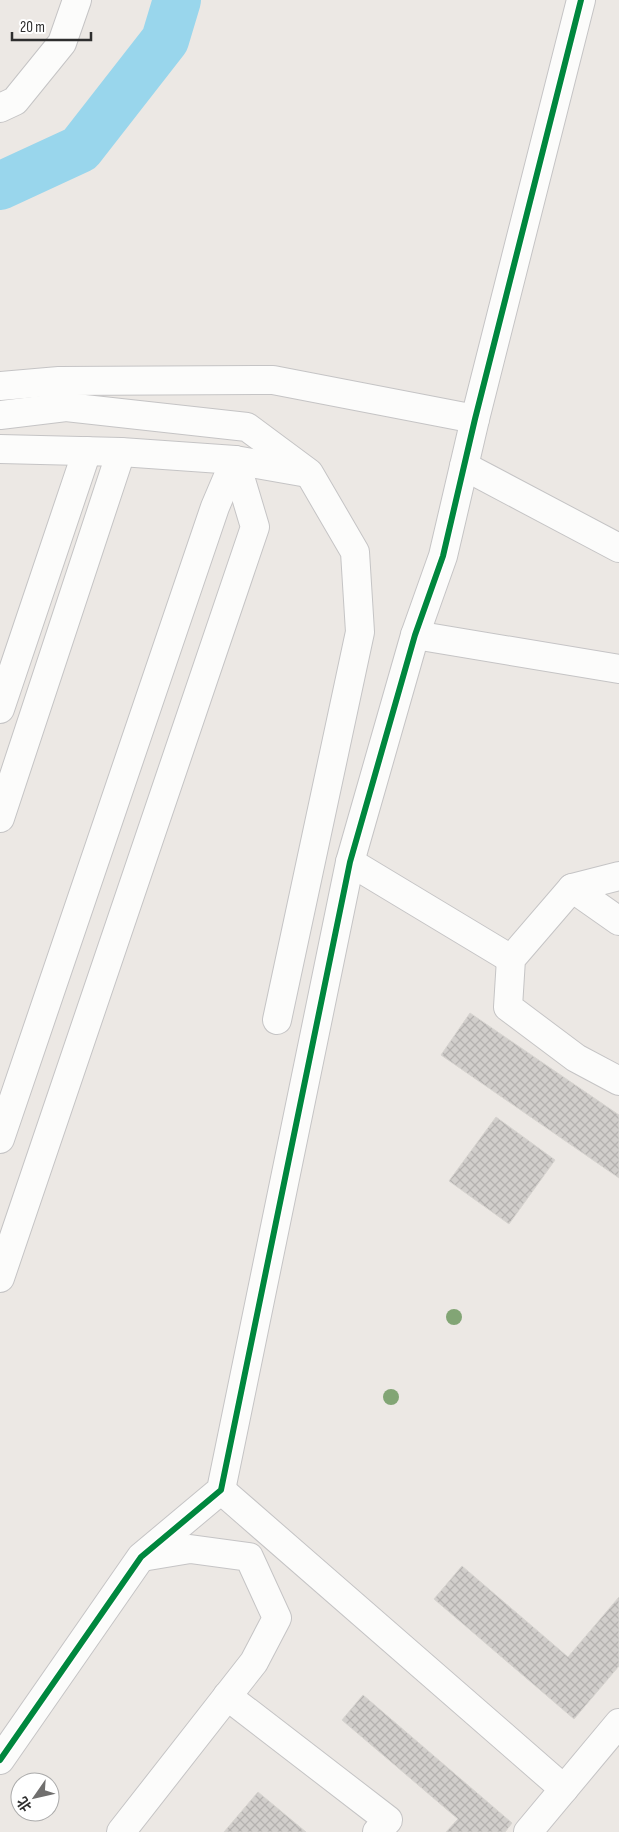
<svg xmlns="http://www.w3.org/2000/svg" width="619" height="1832" viewBox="0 0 619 1832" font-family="'Sofia Sans Condensed','Noto Sans SC',sans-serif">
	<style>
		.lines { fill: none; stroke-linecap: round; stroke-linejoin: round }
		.river { stroke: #99d6ec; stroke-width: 48 }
		.building { fill: url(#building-cross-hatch); stroke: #d7d4d0 }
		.minor-casing { stroke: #c5c4c5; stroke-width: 30 }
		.minor { stroke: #fcfcfb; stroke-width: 28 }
		.cycleway-casing { stroke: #fff; stroke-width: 9 }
		.cycleway { stroke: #00873e; stroke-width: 6 }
		.tree { fill: #82a575 }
	</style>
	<defs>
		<pattern id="building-cross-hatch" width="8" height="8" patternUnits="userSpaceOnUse" patternTransform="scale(1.25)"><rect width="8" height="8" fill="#d1cecb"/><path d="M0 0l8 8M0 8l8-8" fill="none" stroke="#b4b1af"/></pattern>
	</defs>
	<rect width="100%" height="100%" fill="#ece8e4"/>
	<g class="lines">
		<!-- river -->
		<path class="river" d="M0,186L80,149L165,40L177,0"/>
	</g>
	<!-- building -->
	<g class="building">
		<path d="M470,1013L619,1115V1178L441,1055Z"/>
		<path d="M496,1117L555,1160L509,1224L449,1181Z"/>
		<path d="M462,1566L568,1657L619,1597V1666L574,1719L434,1599Z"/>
		<path d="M363,1695L512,1823L505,1832H446L458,1819L342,1720Z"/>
		<path d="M258,1792L306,1832H224Z"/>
	</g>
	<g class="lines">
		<!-- minor casing -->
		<g class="minor-casing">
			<g id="minor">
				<path d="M0,108L15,101L62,43L77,0"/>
				<path d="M0,386L59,381L273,380L475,419"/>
				<path d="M0,415L66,407L247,427L309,473L355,552L360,632L277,1020"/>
				<path d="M0,449L121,452L235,460L302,472"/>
				<path d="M464,466L619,548"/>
				<path d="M415,635L619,669"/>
				<path d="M0,709L87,451"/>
				<path d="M0,818L121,452"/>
				<path d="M350,862L511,959"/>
				<path d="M619,876L572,888L511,959L508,1007L576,1058L619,1081"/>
				<path d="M572,888L619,921"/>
				<path d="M0,1139L215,507L235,460"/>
				<path d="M0,1278L255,527L235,460"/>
				<path d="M221,1490L564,1789"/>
				<path d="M227,1696L388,1820L377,1832"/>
				<path d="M0,1760L141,1557L221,1490L350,862L415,635L443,556L475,419L581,0"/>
				<path d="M121,1832L254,1662L277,1618L249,1557L190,1549L142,1557"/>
				<path d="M528,1832L619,1723"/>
			</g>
		</g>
		<!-- minor -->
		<use href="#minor" class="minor"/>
		<!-- cycleway casing -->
		<g class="cycleway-casing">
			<path id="cycleway" d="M0,1760L141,1557L221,1490L350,862L415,635L443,556L475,419L581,0"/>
		</g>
		<!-- cycleway -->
		<use href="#cycleway" class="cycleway"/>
	</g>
	<!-- trees -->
	<g class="tree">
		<circle cx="454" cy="1317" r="8"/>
		<circle cx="391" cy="1397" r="8"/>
	</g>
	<!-- north arrow -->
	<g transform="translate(35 1797) rotate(236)"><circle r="24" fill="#ffffff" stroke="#ababab"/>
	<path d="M0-4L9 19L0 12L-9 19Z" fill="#706f6e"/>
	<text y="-8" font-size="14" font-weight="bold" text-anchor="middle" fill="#2e2e2e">北</text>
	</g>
	<!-- scale -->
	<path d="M12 32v8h79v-8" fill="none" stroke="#2e2e2e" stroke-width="2.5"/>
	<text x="20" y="32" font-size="15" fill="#2e2e2e" stroke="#ffffff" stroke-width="4" paint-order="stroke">20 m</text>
</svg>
